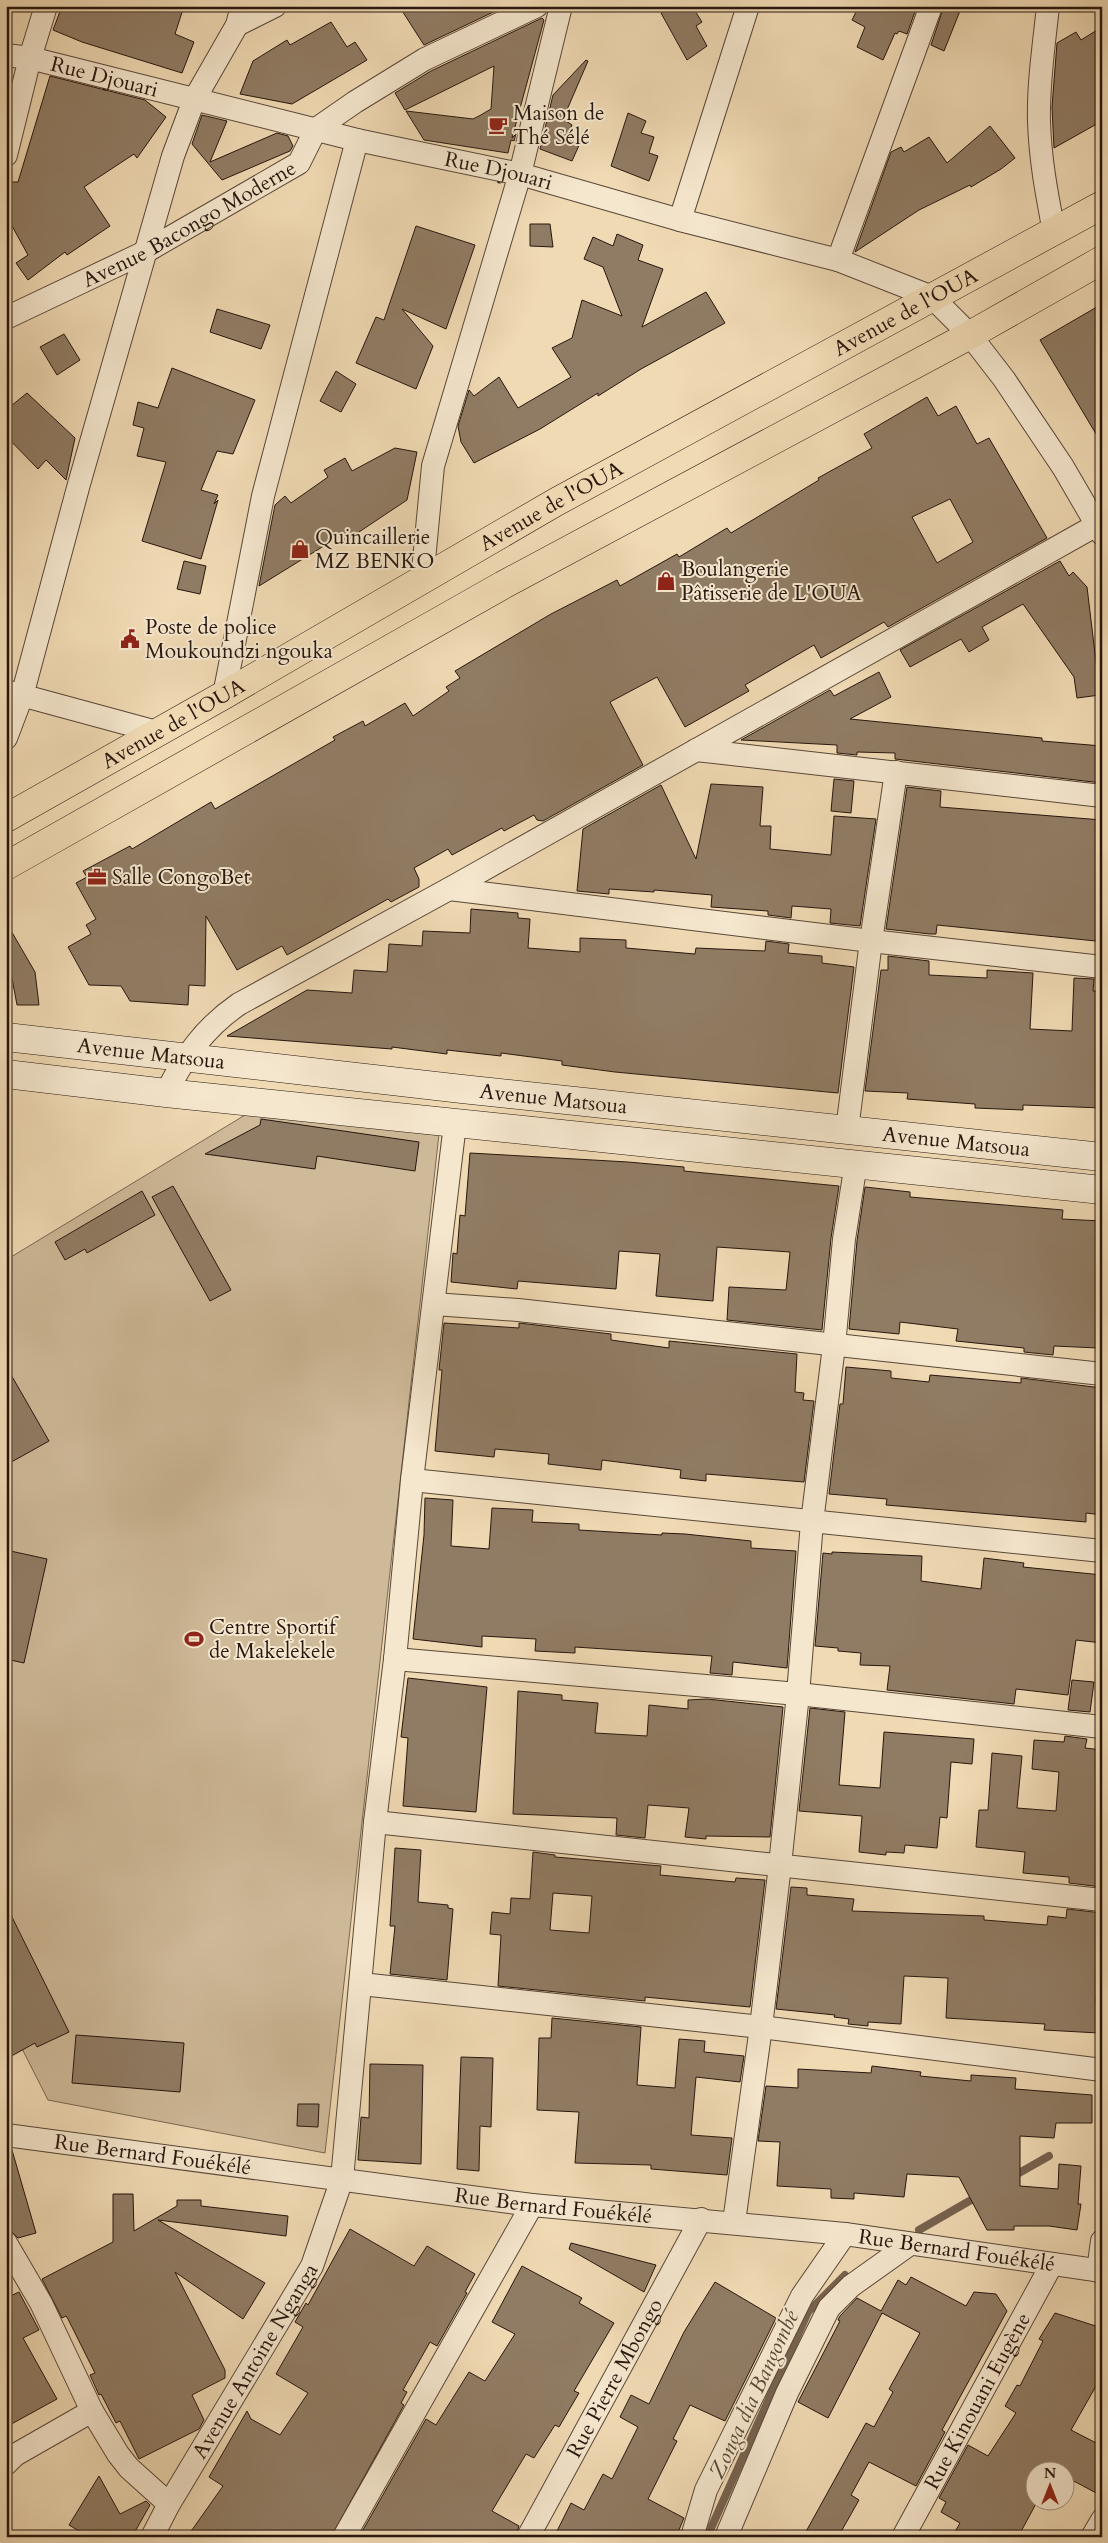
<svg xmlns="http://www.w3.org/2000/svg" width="1108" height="2543" viewBox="0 0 1108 2543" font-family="Cardo,serif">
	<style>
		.green { fill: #ceb998; stroke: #7a6853 }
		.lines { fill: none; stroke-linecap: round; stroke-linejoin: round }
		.stream { stroke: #776350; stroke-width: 8 }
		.building { fill: #907c64; stroke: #27160e; fill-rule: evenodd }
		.street-casing { stroke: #594738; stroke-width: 24 }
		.secondary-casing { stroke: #27160e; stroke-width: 29 }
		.primary-casing { stroke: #27160e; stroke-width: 29 }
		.street { stroke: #f5e7ce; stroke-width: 22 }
		.secondary { stroke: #f5e7ce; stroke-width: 28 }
		.primary { stroke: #f0dab4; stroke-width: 28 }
		.labels { text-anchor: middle; stroke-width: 4; stroke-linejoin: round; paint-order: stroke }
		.street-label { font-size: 21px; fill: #27160e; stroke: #f5e7ce }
		.poi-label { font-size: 21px; fill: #27160e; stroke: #f5e7ce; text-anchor: start }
		.water-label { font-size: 22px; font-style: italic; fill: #5c4a3a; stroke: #f5e7ce }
	</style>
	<rect width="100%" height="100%" fill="#f0dab4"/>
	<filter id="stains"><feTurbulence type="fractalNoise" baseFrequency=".004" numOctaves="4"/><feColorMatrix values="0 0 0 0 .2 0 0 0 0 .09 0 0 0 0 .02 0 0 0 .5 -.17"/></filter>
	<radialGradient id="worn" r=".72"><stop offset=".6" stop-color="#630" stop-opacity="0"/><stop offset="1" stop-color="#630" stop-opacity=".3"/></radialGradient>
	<!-- green -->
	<path class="green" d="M250,1112L439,1134L325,2153L48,2100L6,2017V1260Z"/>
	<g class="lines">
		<!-- stream -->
		<g class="stream">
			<path d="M1012,2177L1049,2156"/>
			<path d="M919,2230L978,2196"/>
			<path d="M707,2537L808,2312L845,2275"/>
		</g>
	</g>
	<!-- building -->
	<g class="building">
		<path d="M62,6H184L175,34L194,42L182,73L82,42L53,30Z"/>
		<path d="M399,6H506L424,45Z"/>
		<path d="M674,6H692L702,22L696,26L707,46L687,60L661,13Z"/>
		<path d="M859,6H917L907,34L899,31L897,34L895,33L883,60L857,47L865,27L852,20Z"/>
		<path d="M944,6H962L944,51L931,45Z"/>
		<path d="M542,18L544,20L512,138L516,134L514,141L511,140L508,153L424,140L406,111L473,119L479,116L491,109L494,66L405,110L395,93L431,71Z"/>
		<path d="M331,22L347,47L355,42L367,60L292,104L240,94L253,61L287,40L290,45Z"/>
		<path d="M1102,27V121L1054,148L1052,107L1057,43L1076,32L1081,40Z"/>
		<path d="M586,60L588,61L563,119L572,125L567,137L580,143L572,161L540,149L553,95Z"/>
		<path d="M50,76L145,100L166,117L137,158L134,154L84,187L110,226L67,255L65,252L28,280L16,263L28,255L6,215V182H18Z"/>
		<path d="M628,113L646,121L641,133L654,137L649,153L658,156L649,181L611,166Z"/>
		<path d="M202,115L227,121L210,162L277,133L288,136L293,146L290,151L222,180L192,144Z"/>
		<path d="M990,126L1015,158L1001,169L971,187L970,185L919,210L855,252L891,152L901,147L904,152L929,137L947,163Z"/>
		<path d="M530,224H550L553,247L530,246Z"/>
		<path d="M416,226L475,245L446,329L402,309L433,346L416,389L356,363L376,317L384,320Z"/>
		<path d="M617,234L643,245L638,260L663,269L642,327L706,292L725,323L641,369L598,396V393L540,429L474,463L461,442L458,426L469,390L474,396L499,377L518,408L571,377L552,348L572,338L582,300L622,316L603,267L584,259L593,237L613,246Z"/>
		<path d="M1102,304V444L1040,340Z"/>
		<path d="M217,309L270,325L261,349L210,332Z"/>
		<path d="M64,334L80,360L57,375L40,347Z"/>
		<path d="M172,368L255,400L233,454L217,451L201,490L218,495L214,504L218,500L201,559L142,541L166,462L137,456L144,428L133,425L138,402L158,408Z"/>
		<path d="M336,371L356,384L341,412L320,401Z"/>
		<path d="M27,393L75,438L66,480L46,460L38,469L6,436V410Z"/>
		<path d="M927,397L938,416L956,406L977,444L989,438L1047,538L888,627L884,622L821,658L814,645L745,685L749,691L685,727L657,677L610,702L643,765L543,821L537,820L534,815L504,831L502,828L452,855L448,849L414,868L419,879V887L391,902L388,899L287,955L282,946L237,970L206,916L205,986L189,985L188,1005L130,1001L121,986L89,985L68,947L91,934L86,925L96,919L76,883L87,877L83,871L130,846L132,849L211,802L215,809L335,740L333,737L363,721L365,726L405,703L413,716L449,691L446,687L460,678L455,671L551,614L617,580L620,586L677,554L679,557L727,528L731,533L819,480L818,478L872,448L864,434ZM950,499L973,542L937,563L912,517Z"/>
		<path d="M395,448L417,452L407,500L344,542L340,536L259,586L275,505L285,496L291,503L328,477L324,470L345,458L352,471Z"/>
		<path d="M184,561L206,566L200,594L177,589Z"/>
		<path d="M1060,561L1069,576L1073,572L1087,587L1100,695L1077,698L1074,677L1023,604L982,627L989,640L969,652L961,639L910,667L900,650Z"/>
		<path d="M879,672L891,697L850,719L1042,738V741L1102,746V783L895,759V753L857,752V755L837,753V745L741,740L830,690L834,696Z"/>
		<path d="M834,779L854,781L851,813L831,811Z"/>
		<path d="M711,784L763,787L760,826H771L770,849L831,855L834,816L876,819L860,926L830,923L831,909L792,906L791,918L768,915V911L711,907L712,895L654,890V892L609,889V894L577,891L583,829L661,785L696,859Z"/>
		<path d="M907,787L941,791L940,807L1102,820V883L1096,941L937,925L936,934H930L886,929Z"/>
		<path d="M471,909L518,913V918L530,919L528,948L580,952V938L626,940V948L695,954L696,948L765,951L766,941L789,944L788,953L822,956V963L854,967L838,1093L615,1072L562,1065V1061L501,1053V1056L447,1050V1054L392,1047V1049L227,1036L307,990L352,993L354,970L387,972L389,944L422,946L423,931L470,933Z"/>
		<path d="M6,922L35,972L39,1005H17L11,973L6,976Z"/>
		<path d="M888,956L929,961V975L987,978V970L1033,973L1030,1029L1072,1031L1074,978L1094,979L1093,991H1102V1108L1023,1105V1110L975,1108V1104L907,1099L908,1093L865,1091L881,970H888Z"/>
		<path d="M261,1119L419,1142L415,1171L317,1156L315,1169L205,1154L260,1125Z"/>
		<path d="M470,1153L628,1162L684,1167V1171L839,1186L831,1238L822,1330L727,1320L729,1287L786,1290L790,1252L717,1247L713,1301L656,1296L660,1254L619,1251L616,1289L518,1281L517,1289L451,1282L453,1253L457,1254L460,1215L465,1216Z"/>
		<path d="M173,1186L231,1290L210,1301L152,1197Z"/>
		<path d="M865,1187L910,1192V1197L1063,1210L1062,1219L1102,1221V1300L1098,1348L1054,1346L1053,1355L1024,1352V1348L956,1341L958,1329L900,1322L899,1334L849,1329L857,1241Z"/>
		<path d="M142,1191L155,1215L87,1253L85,1249L65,1260L55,1242Z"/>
		<path d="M444,1323L519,1328V1323L611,1334V1340L669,1348V1341L797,1354L795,1392L804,1393L803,1400L814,1401L804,1482L706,1474V1481L680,1478L681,1470L602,1460L601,1470L548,1464L549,1454L495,1449L494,1457L435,1451L442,1370H439Z"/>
		<path d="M6,1366L49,1441L6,1465Z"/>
		<path d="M846,1367L891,1371V1378L929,1382L930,1375L1021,1383V1378L1102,1388V1515L1086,1513V1522L886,1505L887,1499L829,1494L840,1404H843Z"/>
		<path d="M425,1498L453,1500L451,1546L489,1549L492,1508L533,1510L532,1522L579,1524V1530L662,1535V1533L685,1534L751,1541V1548L796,1551L787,1668L733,1662L732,1675L710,1673L712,1656L575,1647V1653L535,1651L536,1639L482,1636V1647L413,1639L424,1535Z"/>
		<path d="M6,1550L47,1559L24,1663L6,1659Z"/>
		<path d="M832,1552L922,1556L921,1581L981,1589L984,1558L1024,1563L1023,1567L1102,1575V1643L1076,1640L1068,1695L1016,1689L1014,1704L887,1690L890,1666L860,1665L861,1653L838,1651V1648L815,1646L823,1553L832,1554Z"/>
		<path d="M408,1678L487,1687L476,1812L403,1806L408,1738L401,1737Z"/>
		<path d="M1072,1680L1094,1682L1090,1712L1068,1710Z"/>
		<path d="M518,1691L562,1695V1700L598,1703L595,1733L647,1736L649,1705L688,1709V1700L707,1699L783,1707L770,1837L706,1836V1839L685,1837L689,1808L648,1805L645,1838L616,1835L617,1818L513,1814Z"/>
		<path d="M810,1708L845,1712L839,1785L880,1788L884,1732L974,1739L972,1764L951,1762L947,1818L940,1817L937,1848L905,1845L904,1853L886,1852V1855L859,1852L862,1816L799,1811Z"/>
		<path d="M1065,1736L1087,1739L1085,1748L1102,1750V1887L1069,1883V1877L1023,1873L1025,1852L976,1847L979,1810H988L992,1753L1022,1756L1017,1808L1056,1811L1059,1772L1032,1769L1034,1740L1064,1742Z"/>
		<path d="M395,1848L421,1850L418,1902L448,1905V1908L453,1909L447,1980L390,1974L395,1926H390Z"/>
		<path d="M533,1852L555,1855V1857L661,1866L660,1875L735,1882L736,1878L765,1880L750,2007L645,1997V2001L498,1986L501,1935L490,1934L492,1912L510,1914L511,1898L530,1899ZM553,1893L592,1896L589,1933L550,1930Z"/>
		<path d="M791,1887L807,1888V1895L854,1899L852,1911L984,1916V1920L1047,1925L1048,1916L1066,1918L1067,1909L1102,1913L1096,2002H1100L1099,2033L1044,2030L1045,2024L946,2018L948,1978L904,1976L901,2024L868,2022V2026L848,2024L849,2019L834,2017L835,2015L776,2009Z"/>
		<path d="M6,1905L69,2032L37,2047L35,2043L6,2059Z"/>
		<path d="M552,2018L641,2027L637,2085L675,2088L679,2039L705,2041L704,2052L744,2056L740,2082L696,2077L691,2135L732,2138L727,2175L651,2169V2165L575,2163L579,2112L537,2110L539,2038H551Z"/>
		<path d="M76,2035L184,2043L180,2092L72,2083Z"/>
		<path d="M461,2057L493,2058L491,2127L480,2126L479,2171L457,2169Z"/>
		<path d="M370,2064L423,2065L421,2164L358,2160L361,2117L369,2118Z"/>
		<path d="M872,2066L921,2072L920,2076L971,2081V2075L1016,2078L1015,2089L1092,2095V2123H1056L1054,2138L1020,2136V2186L1058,2189L1059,2164L1081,2166L1078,2204H1081L1077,2230L1049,2226H1014V2230H987L959,2177L907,2174L904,2197L854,2193V2199L831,2198V2189L777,2186L780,2142L758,2141L766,2086L798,2088V2069L871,2073Z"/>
		<path d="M298,2104H319L318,2127L297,2126Z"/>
		<path d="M12,2150L36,2233L18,2238L11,2231L6,2214V2151Z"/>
		<path d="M113,2194H133L134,2231L177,2206V2200H201V2206L288,2216L286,2236L158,2220L265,2283L243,2319L175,2272L225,2370V2378L192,2395L204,2420L199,2429L139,2459L120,2421L116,2423L101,2394L99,2395L90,2375L95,2373L68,2319L66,2316L62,2318L42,2279L113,2242Z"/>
		<path d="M350,2229L414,2266L427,2246L475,2274L465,2292L467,2293L437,2346L430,2342L403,2390L407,2392L401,2403L404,2405L331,2537H187L223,2486L209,2477L247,2411L251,2419L280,2435L308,2393L276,2374L303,2327L295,2322L306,2303L308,2305Z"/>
		<path d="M571,2243L656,2265L644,2292L569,2249Z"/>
		<path d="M522,2266L582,2298L579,2303L614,2323L574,2391L579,2393L559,2427L555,2425L534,2458L526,2454L492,2511L519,2526L515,2537H359L426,2419L436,2425L469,2372L485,2381L515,2334L492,2322Z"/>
		<path d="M911,2277L966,2306L974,2292L996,2294L1007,2311L942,2430L945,2432L916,2486L869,2462L851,2495L859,2500L838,2537H803L866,2423L874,2427L893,2392L889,2389L920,2333L882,2313L828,2418L798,2402L840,2321L838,2320L840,2316L857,2298L881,2311L898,2280L906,2285Z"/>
		<path d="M715,2282L776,2318L725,2421L690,2405L673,2439L677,2441L648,2499L684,2518L676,2537H554L571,2503L584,2510L603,2474L612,2479L638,2427L620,2417L631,2395L649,2404L684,2332Z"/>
		<path d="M19,2292L39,2330L23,2338L57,2399L6,2427V2298Z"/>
		<path d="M1055,2313L1102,2328V2389L1096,2386L1071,2430L1102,2446V2496L1066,2477V2470H1036V2500H1038L1018,2537H952L960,2523L941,2512L946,2502L939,2498L968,2445L988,2456L1016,2413L1005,2406L1017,2385L1020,2386L1043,2341L1039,2339Z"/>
		<path d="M99,2476L120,2514L146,2501L150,2505L132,2537H89L69,2525Z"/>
	</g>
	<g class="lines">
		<!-- street casing -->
		<g class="street-casing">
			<g id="street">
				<path d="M1048,6C1044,45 1038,83 1039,121C1040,159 1047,195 1054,232"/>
				<path d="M237,25L275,6"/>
				<path id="s1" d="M6,55L30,58L357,140L520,174L680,220L838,260L932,297L970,335L1004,379L1063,467L1102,534"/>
				<path d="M6,155L30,58L46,6"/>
				<path d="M680,220L748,6"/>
				<path d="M838,260L931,6"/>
				<path id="s2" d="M6,318L145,252L299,163L316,129L355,102L425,59L537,6"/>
				<path d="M422,581L433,466L520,174L561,6"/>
				<path d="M6,691L157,732"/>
				<path d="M224,695L263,496L357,140"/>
				<path d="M6,738L22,696L79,484L173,156L194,100L237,25L242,6"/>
				<path d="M696,750L1102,796"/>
				<path d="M449,889L871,941L1102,967"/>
				<path d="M166,1093C185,1056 204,1028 239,1004L449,889L1102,522"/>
				<path d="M847,1130L871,941L896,772"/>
				<path d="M434,1304L518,1310L1102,1374"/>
				<path d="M412,1480L1102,1551"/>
				<path d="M395,1659L798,1694L1102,1727"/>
				<path d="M375,1822L1102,1900"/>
				<path d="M361,1984L761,2027L1102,2070"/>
				<path id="s3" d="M6,2135L532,2205L845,2234L1102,2271"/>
				<path d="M734,2222L761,2027L780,1865L798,1694L812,1522L834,1346L844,1239L856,1163"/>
				<path d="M6,2243L41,2303L92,2411L118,2454L129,2468L169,2504"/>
				<path d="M1098,2271L1102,2241"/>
				<path d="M6,2464L15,2455L92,2411"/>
				<path id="s4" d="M152,2537L169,2504L312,2266L342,2179L375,1822L395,1659L412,1480L455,1124"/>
				<path d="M344,2537L532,2205"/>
				<path id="s5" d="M528,2537L701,2219"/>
				<path d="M692,2537L706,2490L802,2296L845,2234"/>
				<path d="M726,2537L787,2393L829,2308L851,2286L910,2244"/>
				<path id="s6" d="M903,2537L1052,2264"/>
				<path d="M1092,2537L1102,2520"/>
			</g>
		</g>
		<!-- secondary casing -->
		<g class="secondary-casing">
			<g id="secondary">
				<path id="s7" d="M6,1037L462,1089L1102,1157"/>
				<path d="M6,1074L166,1093L1102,1190"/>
			</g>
		</g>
		<!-- primary casing -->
		<g class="primary-casing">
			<g id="primary">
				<path id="s8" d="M6,818L224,695L556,502L1102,205"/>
				<path d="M6,866L503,585L970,335L1102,260"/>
			</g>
		</g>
		<!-- street -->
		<use href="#street" class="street"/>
		<!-- secondary -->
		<use href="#secondary" class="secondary"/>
		<!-- primary -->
		<use href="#primary" class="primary"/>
	</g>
	<!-- icons -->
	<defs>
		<g id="cafe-bare" transform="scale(1.5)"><path d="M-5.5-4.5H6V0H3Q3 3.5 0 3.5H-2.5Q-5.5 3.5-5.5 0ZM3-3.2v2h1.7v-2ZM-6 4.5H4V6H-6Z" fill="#8f2418" stroke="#f5e7ce" stroke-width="2.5" paint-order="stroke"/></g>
		<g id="shop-bare" transform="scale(1.5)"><path d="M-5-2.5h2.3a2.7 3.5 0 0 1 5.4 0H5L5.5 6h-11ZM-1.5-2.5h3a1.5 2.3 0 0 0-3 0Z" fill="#8f2418" stroke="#f5e7ce" stroke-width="2.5" paint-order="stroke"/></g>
		<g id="civic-bare" transform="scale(1.5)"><path d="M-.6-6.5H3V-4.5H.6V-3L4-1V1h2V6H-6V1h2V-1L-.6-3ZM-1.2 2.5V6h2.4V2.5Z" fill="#8f2418" stroke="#f5e7ce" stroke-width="2.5" paint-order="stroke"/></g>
		<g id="office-bare" transform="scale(1.5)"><path d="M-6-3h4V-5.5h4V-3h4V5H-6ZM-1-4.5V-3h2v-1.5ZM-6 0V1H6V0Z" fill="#8f2418" stroke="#f5e7ce" stroke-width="2.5" paint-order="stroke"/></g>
		<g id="stadium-bare" transform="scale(1.5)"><path d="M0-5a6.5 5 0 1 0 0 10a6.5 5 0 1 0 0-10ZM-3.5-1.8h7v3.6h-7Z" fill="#8f2418" stroke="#f5e7ce" stroke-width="2.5" paint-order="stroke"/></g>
	</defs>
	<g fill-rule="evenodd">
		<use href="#cafe-bare" x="498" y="125"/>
		<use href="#shop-bare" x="300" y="549"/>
		<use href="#shop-bare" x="666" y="581"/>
		<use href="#civic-bare" x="130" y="639"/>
		<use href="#office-bare" x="97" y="877"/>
		<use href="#stadium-bare" x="194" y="1639"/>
	</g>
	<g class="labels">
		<!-- street labels -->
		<g class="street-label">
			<text dy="7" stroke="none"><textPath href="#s1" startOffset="101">Rue Djouari</textPath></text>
			<text dy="7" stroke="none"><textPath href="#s1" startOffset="506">Rue Djouari</textPath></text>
			<text dy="7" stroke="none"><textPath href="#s2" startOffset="206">Avenue Bacongo Moderne</textPath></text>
			<text dy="7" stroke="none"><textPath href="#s8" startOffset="1032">Avenue de l'OUA</textPath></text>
			<text dy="7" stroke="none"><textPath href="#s8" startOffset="628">Avenue de l'OUA</textPath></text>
			<text dy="7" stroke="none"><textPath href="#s8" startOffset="192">Avenue de l'OUA</textPath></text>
			<text dy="7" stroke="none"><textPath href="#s7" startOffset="146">Avenue Matsoua</textPath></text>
			<text dy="7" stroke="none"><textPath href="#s7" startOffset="551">Avenue Matsoua</textPath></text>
			<text dy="7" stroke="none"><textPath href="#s7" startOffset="956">Avenue Matsoua</textPath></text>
			<text dy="7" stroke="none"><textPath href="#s3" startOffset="148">Rue Bernard Fouékélé</textPath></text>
			<text dy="7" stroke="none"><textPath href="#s3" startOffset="552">Rue Bernard Fouékélé</textPath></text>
			<text dy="7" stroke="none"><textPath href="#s3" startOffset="958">Rue Bernard Fouékélé</textPath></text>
			<text dy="7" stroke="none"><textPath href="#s4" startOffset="204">Avenue Antoine Nganga</textPath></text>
			<text dy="7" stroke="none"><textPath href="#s5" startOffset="181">Rue Pierre Mbongo</textPath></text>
			<text dy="7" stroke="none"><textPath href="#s6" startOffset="155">Rue Kinouani Eugène</textPath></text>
		</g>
		<!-- poi labels -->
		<g class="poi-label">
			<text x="513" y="120">Maison de<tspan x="513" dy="24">Thé Sélé</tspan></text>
			<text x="315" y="544">Quincaillerie<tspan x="315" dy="24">MZ BENKO</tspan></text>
			<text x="681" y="576">Boulangerie<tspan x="681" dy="24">Pâtisserie de L'OUA</tspan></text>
			<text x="145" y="634">Poste de police<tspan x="145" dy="24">Moukoundzi ngouka</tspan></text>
			<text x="112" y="884">Salle CongoBet</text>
			<text x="209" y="1634">Centre Sportif<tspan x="209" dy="24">de Makelekele</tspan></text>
		</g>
		<!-- water labels -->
		<g class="water-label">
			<text transform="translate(753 2394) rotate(-65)" y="8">Zonga dia Bangombé</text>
		</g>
	</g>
	<!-- margin -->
	<rect width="1108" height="2543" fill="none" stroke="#f0dab4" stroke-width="25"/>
	<rect x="8" y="8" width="1093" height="2528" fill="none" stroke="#27160e" stroke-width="2.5"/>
	<rect x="12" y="12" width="1083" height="2518" fill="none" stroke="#27160e"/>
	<!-- north arrow -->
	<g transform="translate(1050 2486)"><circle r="24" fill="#f5e7ce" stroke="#a39381"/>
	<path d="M0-4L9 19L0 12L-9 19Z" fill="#8f2418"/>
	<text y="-8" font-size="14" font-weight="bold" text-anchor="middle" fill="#27160e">N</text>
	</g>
	<rect width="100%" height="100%" filter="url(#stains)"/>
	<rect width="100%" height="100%" fill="url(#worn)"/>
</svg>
